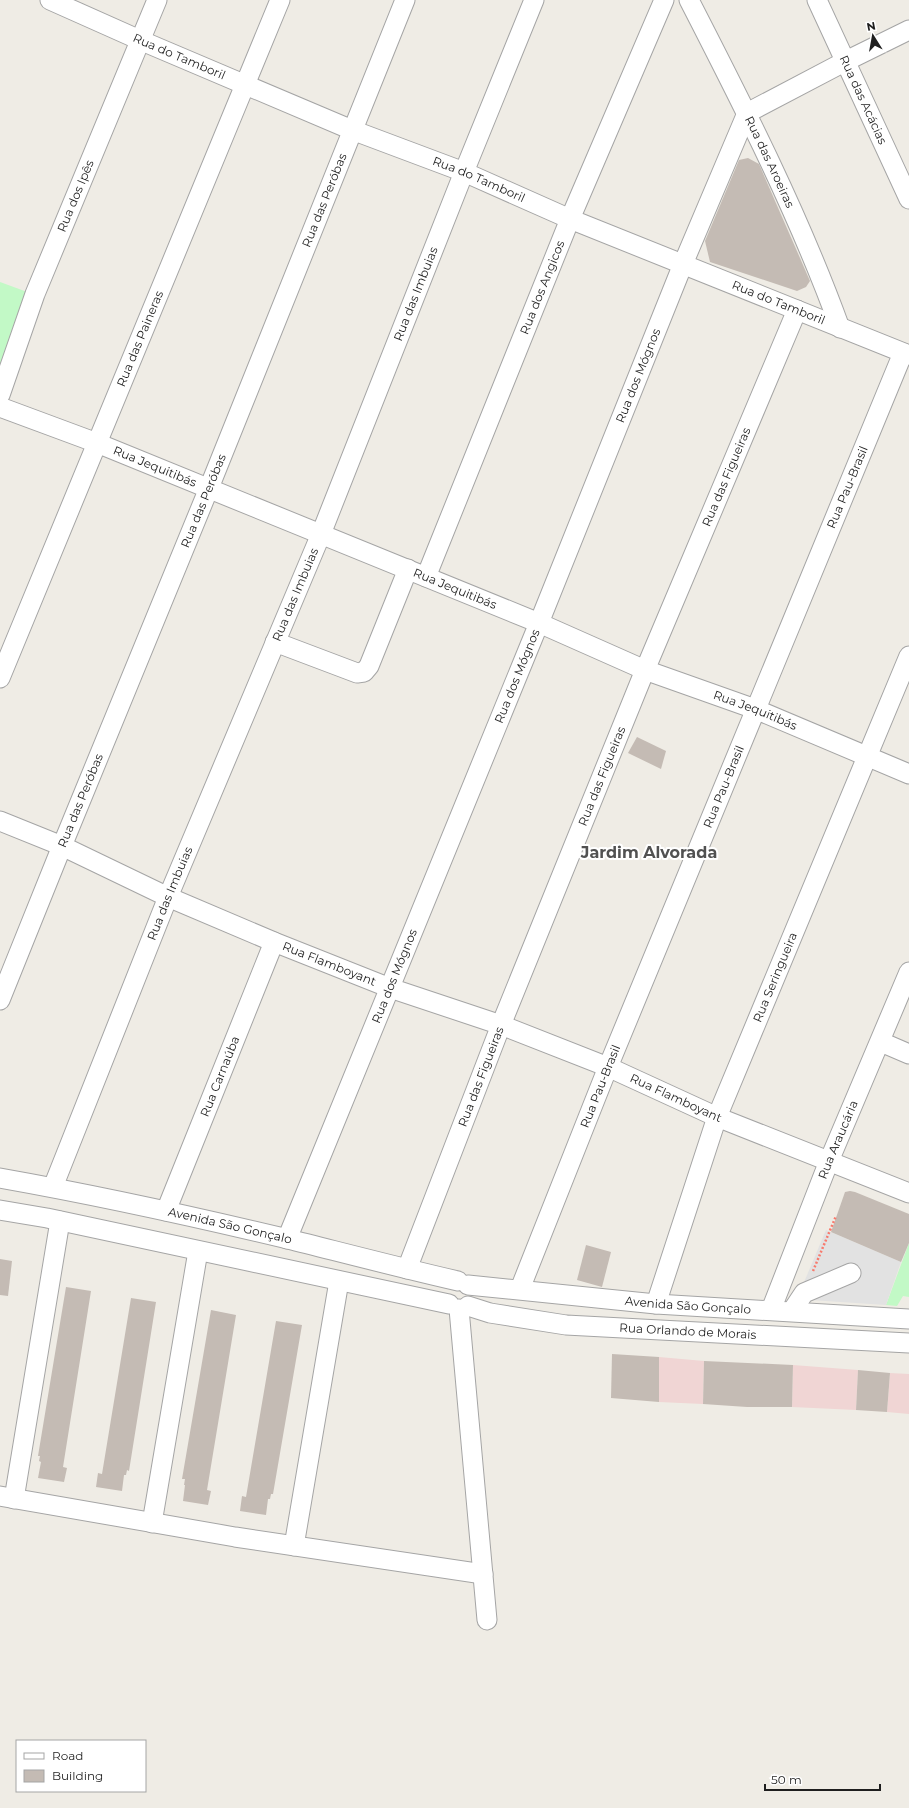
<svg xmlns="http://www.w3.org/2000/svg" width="909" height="1808" viewBox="0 0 909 1808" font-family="Montserrat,sans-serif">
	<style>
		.commercial { fill: #f0d5d4 }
		.park { fill: #c2f9c6 }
		.parking { fill: #e2e2e2 }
		.building { fill: #c4bbb4 }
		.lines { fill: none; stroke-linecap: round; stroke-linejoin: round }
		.minor-casing { stroke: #a5a5a5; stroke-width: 21 }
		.path { stroke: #f87a6d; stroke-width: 2.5; stroke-dasharray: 2 2; stroke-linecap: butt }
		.minor { stroke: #fff; stroke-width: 19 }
		.labels { text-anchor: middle; stroke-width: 4; stroke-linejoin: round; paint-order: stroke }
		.street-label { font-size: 12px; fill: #1e1e1e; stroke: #fff }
		.district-label { font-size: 16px; font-weight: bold; fill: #515151; stroke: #fff }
	</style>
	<rect width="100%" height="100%" fill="#efece5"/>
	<!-- commercial -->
	<g class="commercial">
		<path d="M659,1357L704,1361L703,1404L659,1402Z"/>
		<path d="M793,1365L858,1370L856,1410L792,1407Z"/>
		<path d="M890,1373L909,1374V1414L887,1412Z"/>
	</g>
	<!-- park -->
	<g class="park">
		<path d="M0,282L30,293L0,370Z"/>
		<path d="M909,1243V1297L903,1296L897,1306L886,1305Z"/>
	</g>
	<!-- parking -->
	<path class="parking" d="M826,1230L901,1262L886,1305L811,1300L802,1287Z"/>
	<!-- building -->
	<g class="building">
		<path d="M748,158L759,164L810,281L806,287L797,291L710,262L705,241L739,160Z"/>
		<path d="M637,737L666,751L661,769L628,753Z"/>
		<path d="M850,1191L855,1192L909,1214V1243L901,1262L831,1232L845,1192Z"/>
		<path d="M586,1245L611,1252L602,1287L577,1280Z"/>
		<path d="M0,1259L12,1261L8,1296L0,1295Z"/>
		<path d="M66,1287L91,1291L63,1467L67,1468L64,1482L38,1478L41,1462L39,1461L40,1456H38Z"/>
		<path d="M131,1298L156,1302L129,1471L127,1470L126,1475H124L122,1491L96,1487L98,1473L102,1474Z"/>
		<path d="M211,1310L236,1315L207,1490L211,1491L208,1505L183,1501L185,1485H184L185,1479H182Z"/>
		<path d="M276,1321L302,1325L273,1494H271L270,1499H268L266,1515L240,1511L242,1496L246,1497Z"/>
		<path d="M612,1354L659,1357V1402L611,1398Z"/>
		<path d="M704,1361L793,1365L792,1407H747L703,1404Z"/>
		<path d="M858,1370L890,1373L887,1412L856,1410Z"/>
	</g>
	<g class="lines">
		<!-- minor casing -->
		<g class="minor-casing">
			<g id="minor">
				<path id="s1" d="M50,0L142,41L352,130L464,172L570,219L909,355"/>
				<path id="s2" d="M689,0C744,107 799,215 840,328"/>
				<path id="s3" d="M817,0L909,199"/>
				<path id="s4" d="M0,395L35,294L157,0"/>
				<path id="s5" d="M0,407L97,443L539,623L645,670L755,709L909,774"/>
				<path id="s6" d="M426,577L570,219L664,0"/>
				<path d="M275,642L357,673L364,672L369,666L408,569"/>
				<path id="s7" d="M0,678L280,0"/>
				<path id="s8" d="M0,821L62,846L168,897L274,942L390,988L501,1025L608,1067L717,1117L909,1193"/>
				<path id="s9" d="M0,1000L62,846L209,488L405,0"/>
				<path d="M881,1042L909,1054"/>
				<path id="s10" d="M0,1178C96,1195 192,1216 288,1239C344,1253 401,1268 458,1281"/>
				<path id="s11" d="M53,1187L168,897L321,534L464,172L534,0"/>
				<path d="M0,1210L47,1218L449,1304"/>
				<path id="s12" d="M166,1211L274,942"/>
				<path id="s13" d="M287,1239L539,623L683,264L747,113L846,61L909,30"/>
				<path id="s14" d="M407,1269L501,1025L645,670L797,310"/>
				<path id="s15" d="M468,1285L656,1304L909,1319"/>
				<path id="s16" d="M520,1289L608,1067L903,353"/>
				<path id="s17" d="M656,1304L717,1117L909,656"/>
				<path id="s18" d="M468,1306L490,1313L566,1325L909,1343"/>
				<path d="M459,1309L487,1620"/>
				<path id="s19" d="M771,1310L829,1161L909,972"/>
				<path d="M792,1311L804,1293L851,1273"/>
				<path d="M0,1496L235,1537L483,1574"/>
				<path d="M14,1499L60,1221"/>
				<path d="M152,1523L198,1251"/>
				<path d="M294,1546L339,1281"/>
			</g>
		</g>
		<!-- path -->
		<path class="path" d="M813,1271L836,1216"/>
		<!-- minor -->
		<use href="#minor" class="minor"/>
	</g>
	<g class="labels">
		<!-- street labels -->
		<g class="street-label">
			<text dy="4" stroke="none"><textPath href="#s1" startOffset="141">Rua do Tamboril</textPath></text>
			<text dy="4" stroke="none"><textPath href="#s3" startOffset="110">Rua das Acácias</textPath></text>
			<text dy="4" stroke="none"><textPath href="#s2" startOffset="181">Rua das Aroeiras</textPath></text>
			<text dy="4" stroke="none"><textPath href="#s1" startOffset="465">Rua do Tamboril</textPath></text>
			<text dy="4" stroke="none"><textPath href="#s4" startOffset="213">Rua dos Ipês</textPath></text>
			<text dy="4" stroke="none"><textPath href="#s9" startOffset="863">Rua das Peróbas</textPath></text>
			<text dy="4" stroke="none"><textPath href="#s6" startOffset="312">Rua dos Angicos</textPath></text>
			<text dy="4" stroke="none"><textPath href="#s11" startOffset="964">Rua das Imbuias</textPath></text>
			<text dy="4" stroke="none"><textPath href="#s1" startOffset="789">Rua do Tamboril</textPath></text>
			<text dy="4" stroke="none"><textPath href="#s7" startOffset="367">Rua das Paineras</textPath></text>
			<text dy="4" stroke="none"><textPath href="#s13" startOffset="932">Rua dos Mógnos</textPath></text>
			<text dy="4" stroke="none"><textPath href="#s5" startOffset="166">Rua Jequitibás</textPath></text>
			<text dy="4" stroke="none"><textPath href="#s14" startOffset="854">Rua das Figueiras</textPath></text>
			<text dy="4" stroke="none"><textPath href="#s16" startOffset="866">Rua Pau-Brasil</textPath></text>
			<text dy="4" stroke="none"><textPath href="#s9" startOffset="539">Rua das Peróbas</textPath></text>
			<text dy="4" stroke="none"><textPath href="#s5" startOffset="490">Rua Jequitibás</textPath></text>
			<text dy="4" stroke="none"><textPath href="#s11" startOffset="640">Rua das Imbuias</textPath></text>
			<text dy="4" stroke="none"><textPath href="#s13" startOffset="608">Rua dos Mógnos</textPath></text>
			<text dy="4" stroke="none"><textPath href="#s5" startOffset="814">Rua Jequitibás</textPath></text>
			<text dy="4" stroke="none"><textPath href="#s14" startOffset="530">Rua das Figueiras</textPath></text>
			<text dy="4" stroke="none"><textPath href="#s16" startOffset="542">Rua Pau-Brasil</textPath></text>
			<text dy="4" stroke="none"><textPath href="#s9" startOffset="215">Rua das Peróbas</textPath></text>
			<text dy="4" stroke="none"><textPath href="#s11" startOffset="316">Rua das Imbuias</textPath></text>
			<text dy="4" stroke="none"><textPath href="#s8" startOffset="359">Rua Flamboyant</textPath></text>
			<text dy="4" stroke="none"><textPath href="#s13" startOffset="284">Rua dos Mógnos</textPath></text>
			<text dy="4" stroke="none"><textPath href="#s17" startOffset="348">Rua Seringueira</textPath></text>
			<text dy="4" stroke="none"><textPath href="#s12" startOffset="145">Rua Carnaúba</textPath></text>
			<text dy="4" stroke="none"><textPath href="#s14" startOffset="206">Rua das Figueiras</textPath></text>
			<text dy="4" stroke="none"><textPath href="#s16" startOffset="218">Rua Pau-Brasil</textPath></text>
			<text dy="4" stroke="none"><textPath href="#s8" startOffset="731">Rua Flamboyant</textPath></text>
			<text dy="4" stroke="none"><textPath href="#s19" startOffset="183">Rua Araucária</textPath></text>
			<text dy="4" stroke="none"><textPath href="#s10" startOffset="235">Avenida São Gonçalo</textPath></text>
			<text dy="4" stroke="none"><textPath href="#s15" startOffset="221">Avenida São Gonçalo</textPath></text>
			<text dy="4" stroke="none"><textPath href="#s18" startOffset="222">Rua Orlando de Morais</textPath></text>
		</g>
		<!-- district labels -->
		<g class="district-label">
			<text x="649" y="858">Jardim Alvorada</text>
		</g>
	</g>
	<!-- legend -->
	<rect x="16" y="1740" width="130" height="52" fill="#ffffff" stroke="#a5a5a5"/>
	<rect x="24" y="1753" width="20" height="6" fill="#ffffff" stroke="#a5a5a5"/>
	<text x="52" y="1760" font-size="12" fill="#1e1e1e">Road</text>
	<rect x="24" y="1770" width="20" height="12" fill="#c4bbb4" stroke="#a5a5a5"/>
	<text x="52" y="1780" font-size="12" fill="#1e1e1e">Building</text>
	<!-- north arrow -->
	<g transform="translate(873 36) rotate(349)" stroke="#ffffff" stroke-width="3" paint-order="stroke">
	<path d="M0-3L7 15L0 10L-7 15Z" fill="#1e1e1e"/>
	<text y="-6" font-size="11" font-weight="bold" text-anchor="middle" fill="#1e1e1e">N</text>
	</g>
	<!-- scale -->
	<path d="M765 1784v6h115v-6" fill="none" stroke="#1e1e1e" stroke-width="2"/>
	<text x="771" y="1784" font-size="12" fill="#1e1e1e" stroke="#ffffff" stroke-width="3" paint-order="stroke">50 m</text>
</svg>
